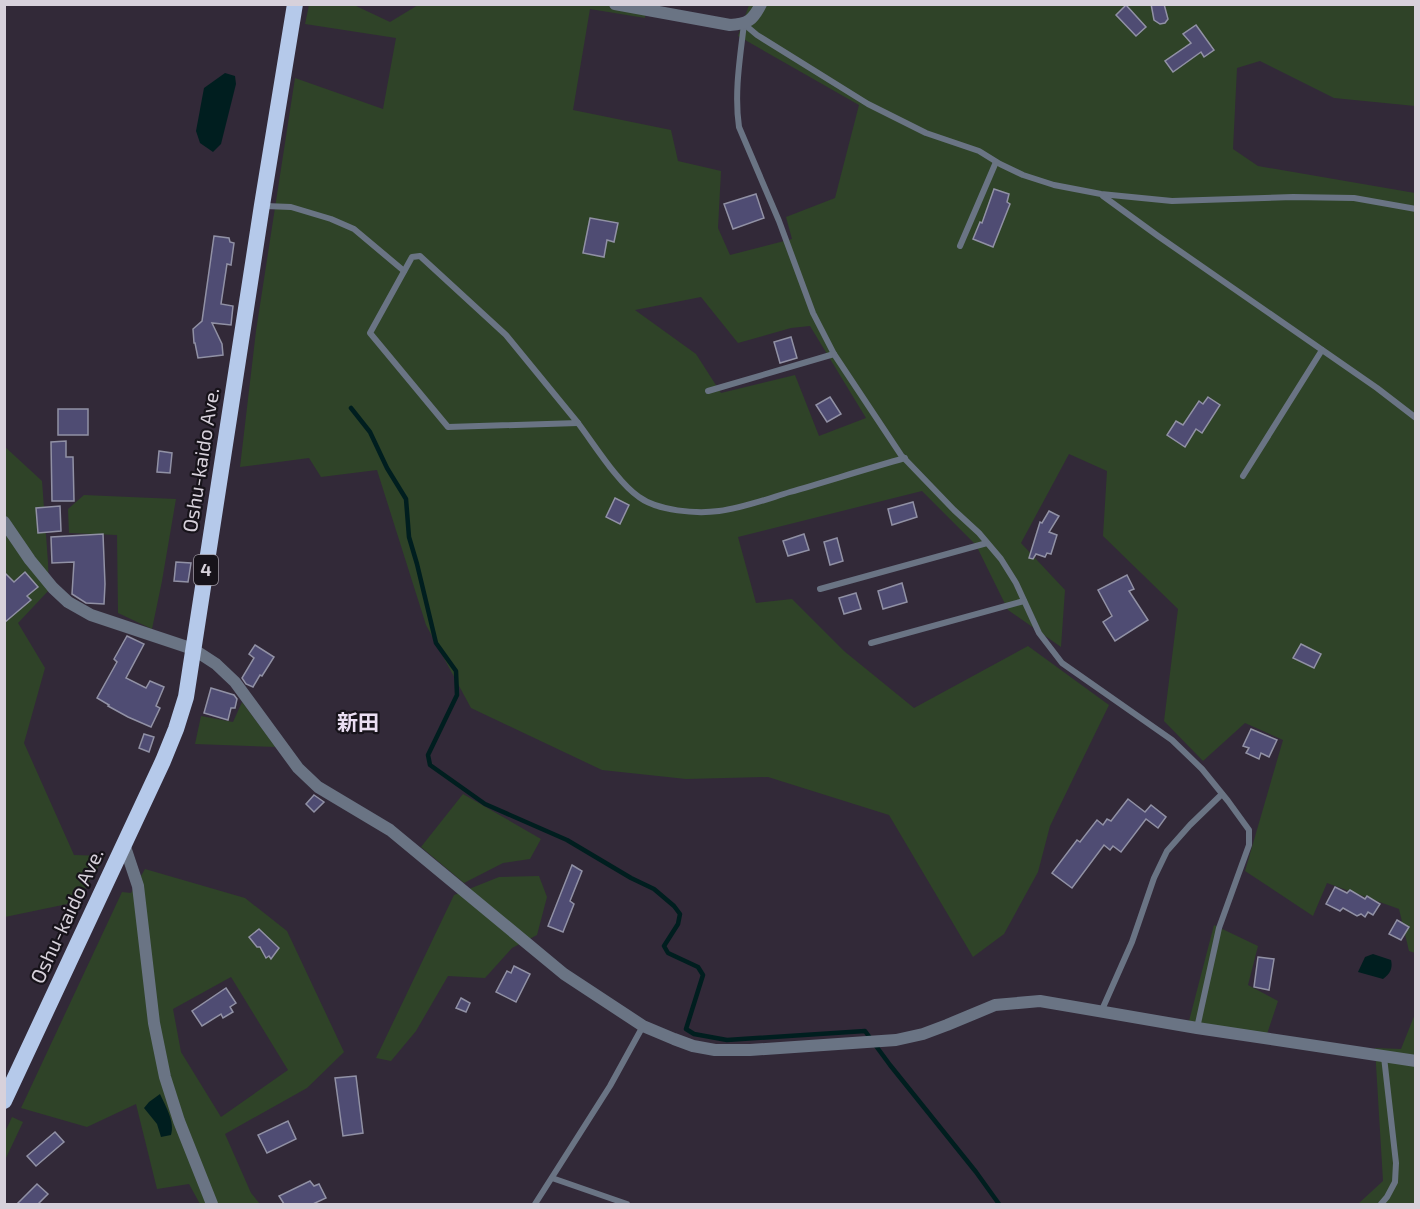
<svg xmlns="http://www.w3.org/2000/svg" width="1420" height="1209" viewBox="0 0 1420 1209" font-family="'Exo 2','Noto Sans JP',sans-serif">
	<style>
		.green { fill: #2f4328; fill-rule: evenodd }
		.water { fill: #001e1f }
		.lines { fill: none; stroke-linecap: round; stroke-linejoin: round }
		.stream { stroke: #001e1f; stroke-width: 4.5 }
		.building { fill: #4f4c73; stroke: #9191a5; stroke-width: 1.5 }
		.service { stroke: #6a7484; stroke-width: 6 }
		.minor { stroke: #6a7484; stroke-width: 12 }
		.trunk { stroke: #b5c9ea; stroke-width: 16 }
		.labels { text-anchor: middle; stroke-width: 4.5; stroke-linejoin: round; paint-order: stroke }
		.shield { fill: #17131a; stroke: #9d98a1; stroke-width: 1.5 }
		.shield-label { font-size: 18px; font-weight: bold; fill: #d7d1db }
		.street-label { font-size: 20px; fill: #d7d1db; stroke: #17131a }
		.neighbourhood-label { font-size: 21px; font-weight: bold; fill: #eadef2; stroke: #17131a }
	</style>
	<rect width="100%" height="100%" fill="#322938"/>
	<!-- green -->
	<g class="green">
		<path d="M309,5H354L390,22L418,5H646L645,18L590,9L573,110L671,130L678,161L721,171L718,228L730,255L792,239L786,217L835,198L859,105L738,36L749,5H1415V106L1334,98L1260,61L1237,68L1233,149L1258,166L1415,193V953L1409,951L1399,909L1327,883L1313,916L1245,871L1283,740L1245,723L1203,761L1164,721L1178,609L1103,536L1107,471L1069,454L1021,543L1065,590L1061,647L1008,610L976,545L922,491L738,537L756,603L792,599L844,651L914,708L1028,646L1109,705L1050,826L1038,872L1004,934L973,957L889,815L768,777L686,779L602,770L471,708L426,625L377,470L321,477L309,458L240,467L256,331L295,78L383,109L396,38L305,24ZM701,297L738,343L791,328L810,326L866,418L819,436L795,375L721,393L696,354L635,310Z"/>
		<path d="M4,446L42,481L48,562L49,590L18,623L45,668L24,743L74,855L105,856L77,902L5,917Z"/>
		<path d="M84,495L176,499L162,581L152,629L118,613L117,535L69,533L68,509Z"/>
		<path d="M242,702L276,747L195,744L201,716L233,722Z"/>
		<path d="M463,794L541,839L530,859L503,863L464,883L421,847Z"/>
		<path d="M145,869L245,898L287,931L344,1052L307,1088L225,1134L251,1193L260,1204H200L189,1184L157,1189L136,1104L87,1127L21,1108L122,892L131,893ZM231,977L288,1070L221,1117L181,1052L173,1009Z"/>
		<path d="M539,876L547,897L537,935L512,948L485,978L448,976L416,1031L391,1061L376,1058L454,895L499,877Z"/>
		<path d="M1214,925L1258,946L1248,985L1278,1001L1267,1034L1189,1021Z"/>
		<path d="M1415,1014V1204H1358L1383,1181L1375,1048L1401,1049Z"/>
		<path d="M12,1117L23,1122L5,1160V1132Z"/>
	</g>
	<!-- water -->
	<g class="water">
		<path d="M225,73L235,76L236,84L221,144L213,152L200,143L196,131L204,88Z"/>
		<path d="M1373,954L1391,960C1393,968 1390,974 1383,979L1358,972L1365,957Z"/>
		<path d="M160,1094C166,1107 175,1122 171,1135L161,1137L157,1124L144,1108L149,1102Z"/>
	</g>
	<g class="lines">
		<!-- stream -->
		<path class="stream" d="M351,408L370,432L387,468L406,499L409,537L417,564L436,643L456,671L457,695L428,755L430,765L485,804L567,840L631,878L654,889L674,906L680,914L678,924L664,946L668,953L698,967L703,975L686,1029L694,1034L727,1040L865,1031L890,1065L976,1172L999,1204"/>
	</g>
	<!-- building -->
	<g class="building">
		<path d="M1151,4H1164L1168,19L1165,23L1160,24L1154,20Z"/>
		<path d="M1126,5L1146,27L1136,36L1116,15Z"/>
		<path d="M1196,25L1214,50L1204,57L1201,52L1173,72L1165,61L1191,43L1183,34Z"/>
		<path d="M994,189L1009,194L1007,202L1010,204L993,247L973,239L980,222L982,223Z"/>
		<path d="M756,194L764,218L733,229L724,204Z"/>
		<path d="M590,218L618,223L614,242L607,240L604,257L583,253Z"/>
		<path d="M214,236L229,238L230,242L234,243L231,265L227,264L221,304L233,306L231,325L212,323L222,344L223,355L198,358L195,343H194L193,329L202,321Z"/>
		<path d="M791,337L797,358L780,363L774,342Z"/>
		<path d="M830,397L841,414L827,422L816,405Z"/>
		<path d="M1208,397L1220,405L1202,433L1196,429L1185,447L1167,435L1176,421L1183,425L1199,401L1203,404Z"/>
		<rect x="58" y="409" width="30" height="26"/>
		<path d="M66,441V457H73L74,501H52L51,442Z"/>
		<path d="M159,451L172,453L170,473L157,472Z"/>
		<path d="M615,498L629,505L620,524L606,517Z"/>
		<path d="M913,502L917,517L892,525L888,509Z"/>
		<path d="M60,506L61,531L38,533L36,508Z"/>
		<path d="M1049,511L1059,516L1049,532L1057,535L1051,554L1047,553L1045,557L1036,554L1033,559L1029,558L1040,522L1042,523Z"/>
		<path d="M103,534L105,584L104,604L86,603L72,594L74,562L52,563L51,537Z"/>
		<path d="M804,534L809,550L788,556L783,541Z"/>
		<path d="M837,538L843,561L830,565L824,542Z"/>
		<path d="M176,562L191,563L188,582L174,581Z"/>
		<path d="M4,572L14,582L25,572L38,587L27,596L31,600L4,623Z"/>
		<path d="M1127,575L1134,589L1129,591L1148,620L1115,641L1103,622L1112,616L1098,590Z"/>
		<path d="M902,583L907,602L883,609L878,591Z"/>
		<path d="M856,593L861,609L844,614L839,598Z"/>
		<path d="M127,636L144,644L126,678L146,688L150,681L164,687L156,706L160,708L151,727L128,717L108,706L109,705L97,698L117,662L114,659Z"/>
		<path d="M1301,644L1321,654L1314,668L1293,658Z"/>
		<path d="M255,645L274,657L262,676L260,675L253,687L246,684L242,678L254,658L249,654Z"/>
		<path d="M211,688L234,695L237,699L235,708H231L228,720L204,713Z"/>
		<path d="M1251,729L1277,740L1269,757L1261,753L1259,759L1246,753L1249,748L1243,746Z"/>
		<path d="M144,734L154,737L149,752L139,748Z"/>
		<path d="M314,795L324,802L314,812L306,804Z"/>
		<path d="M1128,799L1145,812L1151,805L1166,817L1158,828L1146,819L1121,852L1113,846L1110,850L1104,845L1072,888L1052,873L1077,840L1080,842L1097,820L1103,825L1107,819L1111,821Z"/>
		<path d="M572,865L582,871L570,901L574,904L563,932L548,926Z"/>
		<path d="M1335,887L1347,893L1350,890L1365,899L1367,896L1380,904L1373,915L1368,912L1365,917L1361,914L1357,916L1343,908L1340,911L1326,904Z"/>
		<path d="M1397,920L1409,927L1401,940L1389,934Z"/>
		<path d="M259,929L279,948L271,959L269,956L266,958L260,947H257L249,937Z"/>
		<path d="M1258,957L1274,959L1269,990L1254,987Z"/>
		<path d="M514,966L530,974L516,1002L496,992L507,971L511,973Z"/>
		<path d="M226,988L236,1003L230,1007L233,1012L223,1018L221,1014L202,1026L192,1011Z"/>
		<path d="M461,998L470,1003L466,1012L456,1008Z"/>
		<path d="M356,1076L363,1133L343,1136L335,1078Z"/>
		<path d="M288,1121L296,1139L267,1153L258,1135Z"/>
		<path d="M55,1132L64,1142L36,1166L27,1156Z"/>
		<path d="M310,1181L314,1186L319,1184L326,1198L313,1204H284L279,1196Z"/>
		<path d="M37,1184L48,1194L38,1204H17Z"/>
	</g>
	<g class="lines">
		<!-- service -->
		<g class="service">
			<path d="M744,24C740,58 734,93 739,127L779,221L813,313L834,354L901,455L954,510L979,533L1001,559L1016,583L1039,633L1062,663L1172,740L1202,769L1228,801L1249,830V845L1219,928L1197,1028"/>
			<path d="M744,24L757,35L868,104L926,133L979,151L1000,164L1023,175L1054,185L1101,194L1172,201L1293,197L1354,198L1416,209"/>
			<path d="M1103,196L1158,236L1377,388L1416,418"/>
			<path d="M265,206L291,207L331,219L354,229L404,271"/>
			<path d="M960,246L996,162"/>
			<path d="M420,256L506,335L578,423L448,427L370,333L412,257Z"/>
			<path d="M708,391L834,354"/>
			<path d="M578,423C594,444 618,483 639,497C658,511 696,514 719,511C743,508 767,499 790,492C828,481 866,469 905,458"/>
			<path d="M1243,476L1322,350"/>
			<path d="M820,589L987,543"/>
			<path d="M871,643L1024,601"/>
			<path d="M1101,1012L1132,942L1154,878L1167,851L1190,825L1222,794"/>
			<path d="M552,1178L627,1204"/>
			<path d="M535,1204L610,1086L643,1026"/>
			<path d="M1381,1204L1387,1197L1395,1182L1396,1163L1384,1057"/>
		</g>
		<!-- minor -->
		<g class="minor">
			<path d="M615,4L730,25C748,24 753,20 761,4"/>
			<path d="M4,522L30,560L53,588L68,602L91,615L193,649L216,664L235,682L298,768L318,787L390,830L564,974L643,1026L674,1039L693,1046L715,1050H750L896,1040L923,1034L947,1025L995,1005L1040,1001L1197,1028L1416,1061"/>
			<path d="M124,844L138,886L154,1023L165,1077L179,1121L212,1204"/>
		</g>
		<!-- trunk -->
		<path class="trunk" d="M4,1101L163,761L176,729L186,697L262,205L295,4"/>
	</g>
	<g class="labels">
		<!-- shield labels -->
		<rect class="shield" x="194" y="555" width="24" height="30" rx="4.5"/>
		<g class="shield-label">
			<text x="206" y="576">4</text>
		</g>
		<!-- street labels -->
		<g class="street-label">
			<text transform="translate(201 460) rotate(-81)" y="7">Oshu-kaido Ave.</text>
			<text transform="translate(67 916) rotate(-65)" y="7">Oshu-kaido Ave.</text>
		</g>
		<!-- neighbourhood labels -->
		<g class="neighbourhood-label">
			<text x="358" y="730">新田</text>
		</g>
	</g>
	<!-- border -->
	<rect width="1420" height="1209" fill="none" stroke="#d7d1db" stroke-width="12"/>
</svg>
